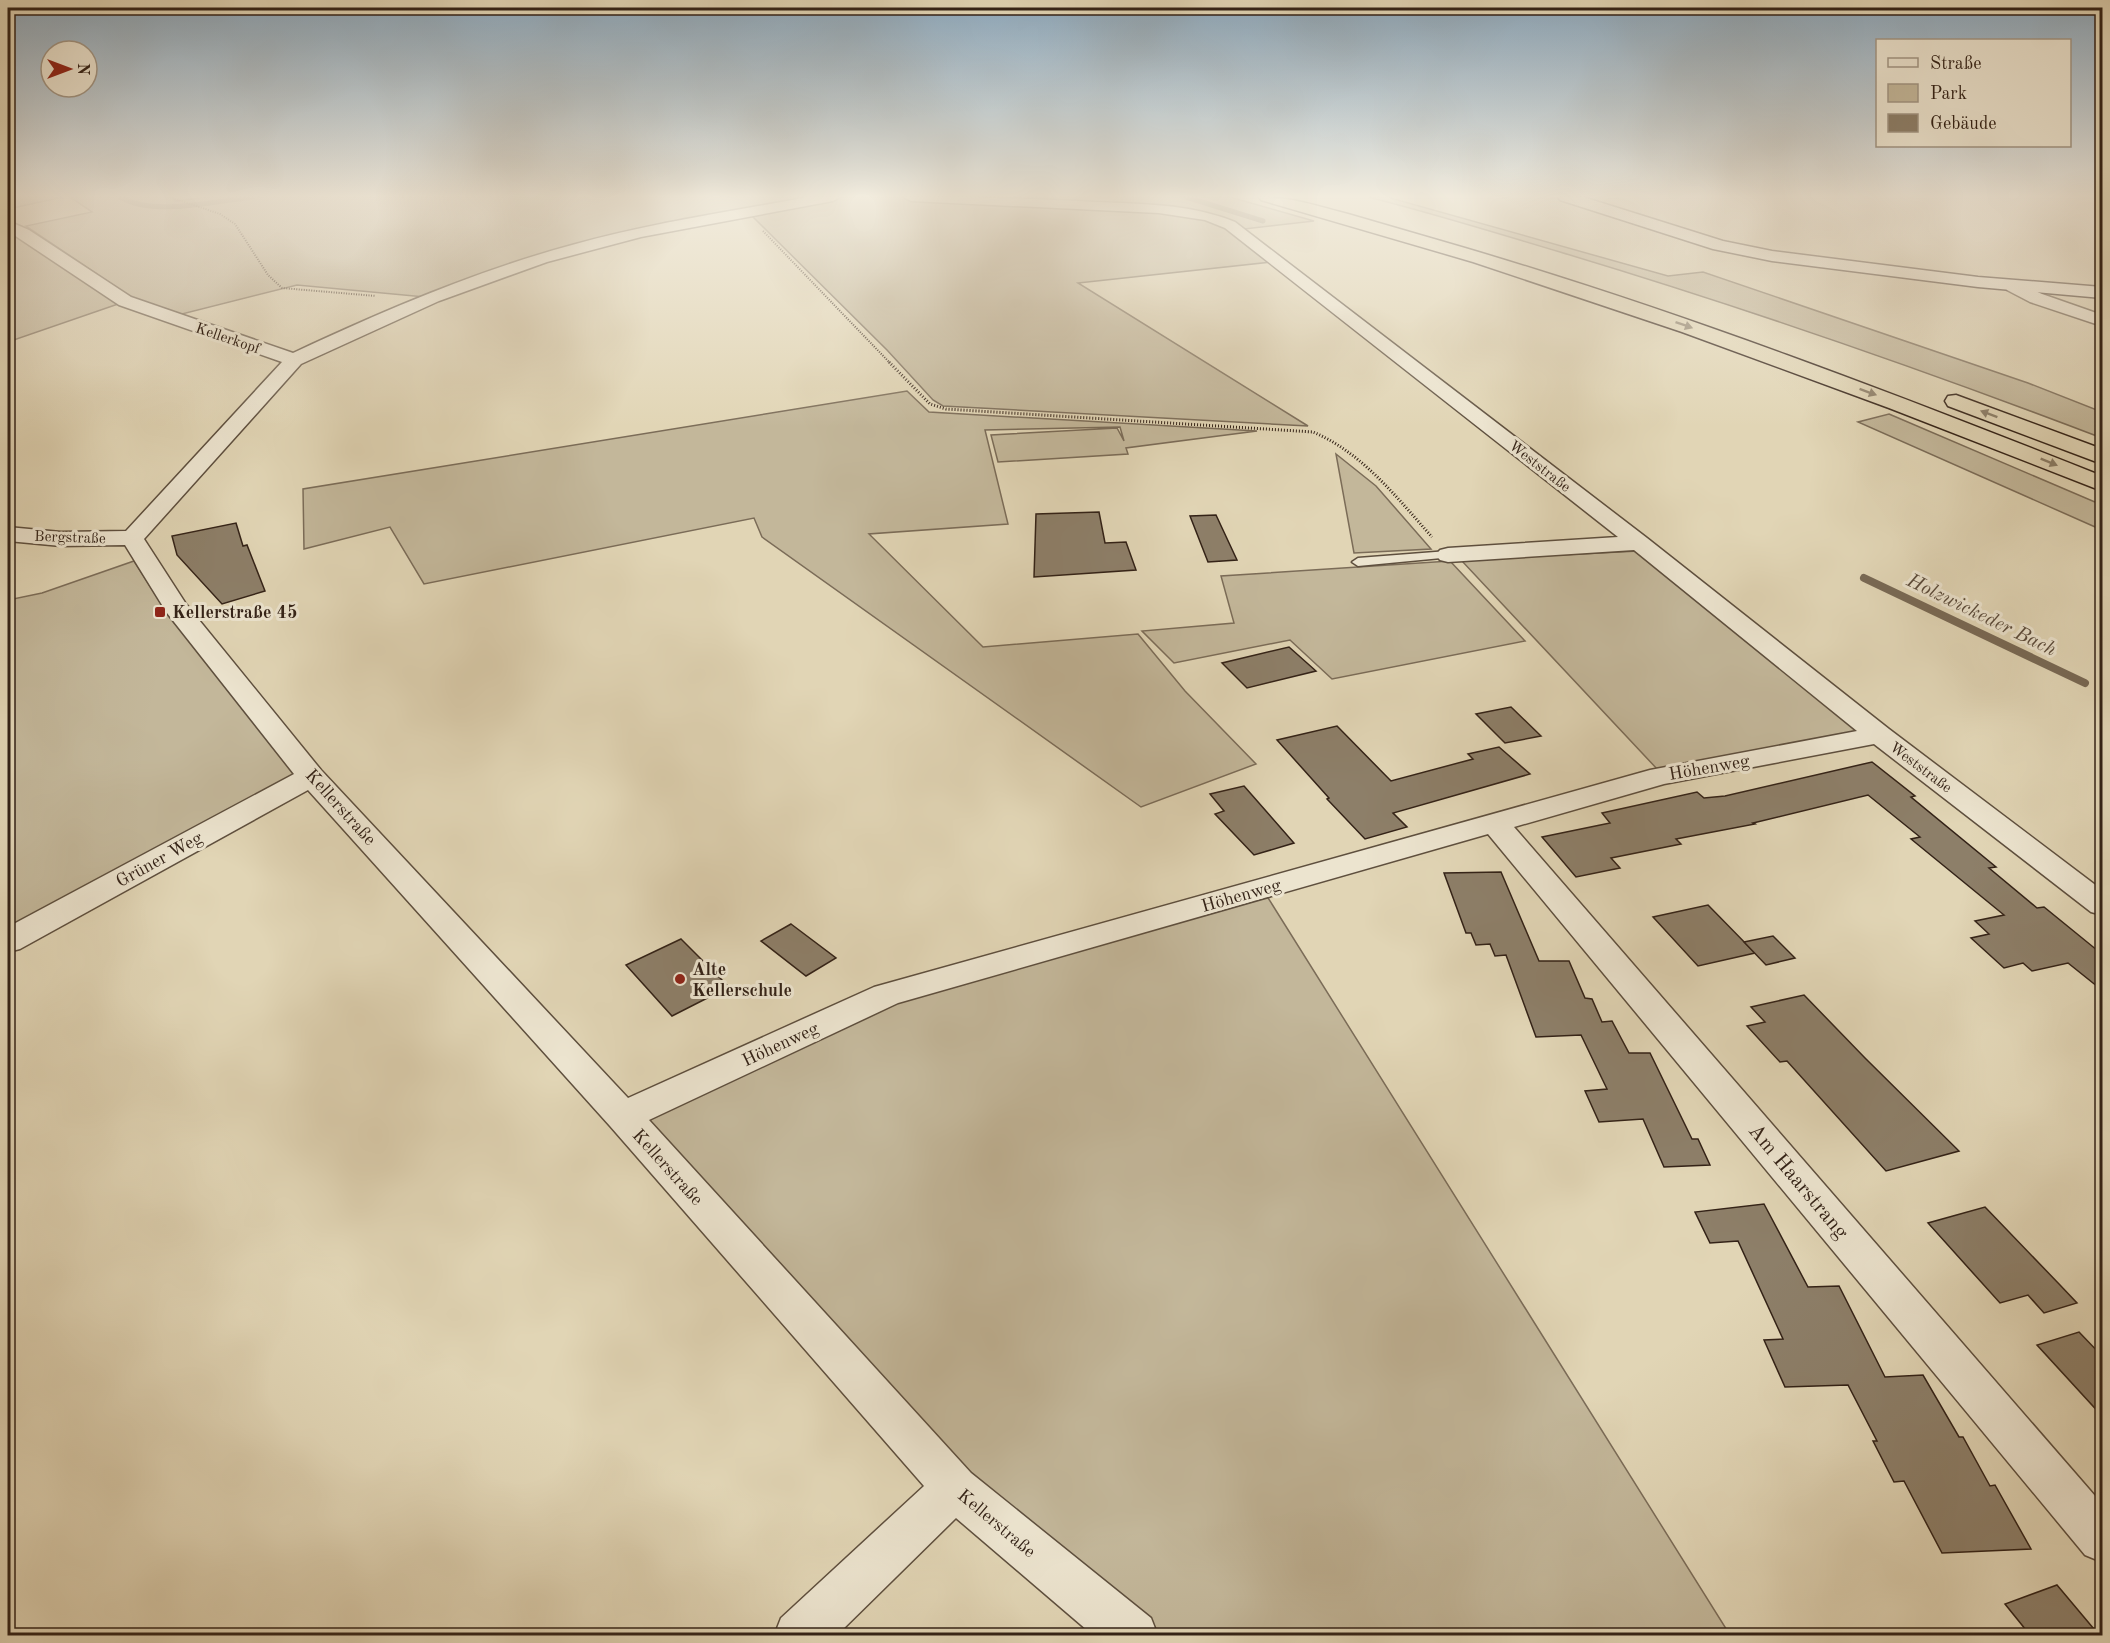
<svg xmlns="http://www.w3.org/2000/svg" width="2110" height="1643" viewBox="0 0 2110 1643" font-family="'Old Standard TT',serif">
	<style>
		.green { fill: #c3b79a; stroke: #7b6c58; stroke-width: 1.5 }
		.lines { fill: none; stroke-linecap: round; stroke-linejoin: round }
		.stream-far1 { stroke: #786955; stroke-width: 5 }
		.stream { stroke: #786955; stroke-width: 8 }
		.building { fill: #8d7f69; stroke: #332217; stroke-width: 1.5 }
		.lane-casing { stroke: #5e4f3e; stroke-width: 3 }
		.street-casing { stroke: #5e4f3e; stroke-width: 3 }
		.secondary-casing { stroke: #332217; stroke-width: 3 }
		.highway-casing { stroke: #332217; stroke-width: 3 }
		.path-far1 { stroke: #332217; stroke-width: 2; stroke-dasharray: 1 1.5; stroke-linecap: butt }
		.path { stroke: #332217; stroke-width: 3; stroke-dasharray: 1 2; stroke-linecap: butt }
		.lane { fill: #ece4cf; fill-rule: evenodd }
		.street { fill: #ece4cf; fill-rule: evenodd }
		.secondary { fill: #ece4cf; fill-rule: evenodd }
		.highway { fill: #e1d5b5; fill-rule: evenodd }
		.oneway { fill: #8a7c66 }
		.poi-dot { fill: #8f2418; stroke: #ece4cf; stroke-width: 2 }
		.labels { text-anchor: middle; stroke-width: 6; stroke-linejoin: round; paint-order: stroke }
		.far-street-label { font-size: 15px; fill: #332217; stroke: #ece4cf }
		.poi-label { font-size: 18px; font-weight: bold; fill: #332217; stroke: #ece4cf; text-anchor: start }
		.street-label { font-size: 18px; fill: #332217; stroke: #ece4cf }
		.water-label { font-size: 20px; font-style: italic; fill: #5b4b3b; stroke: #ece4cf }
		.near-street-label { font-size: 21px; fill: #332217; stroke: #ece4cf }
	</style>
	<rect width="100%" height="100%" fill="#e1d5b5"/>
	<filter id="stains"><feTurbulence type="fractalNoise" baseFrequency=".00333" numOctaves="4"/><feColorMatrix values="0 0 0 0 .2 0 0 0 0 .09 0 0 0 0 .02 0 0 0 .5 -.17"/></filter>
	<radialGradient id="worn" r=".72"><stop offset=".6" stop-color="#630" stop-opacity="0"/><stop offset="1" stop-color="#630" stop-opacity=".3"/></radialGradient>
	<!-- green -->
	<g class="green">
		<path d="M8,197H63L8,209Z"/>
		<path d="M70,197H171L176,201L208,197H825L568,246L425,297L297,285L178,315L134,299L26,226L92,212Z"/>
		<path d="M843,197H901L1041,204L1193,215L1224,225L1271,262L1078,283L1308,426L943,406L933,400L887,350L751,215Z"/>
		<path d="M932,197H1230L1314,221L1244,229L1195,211Z"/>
		<path d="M1368,197H1387L1668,276L1703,272L2028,383L2102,412V438C1924,370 1743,307 1560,252C1496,233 1432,213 1368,197Z"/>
		<path d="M8,229L19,235L121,303L8,342Z"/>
		<path d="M907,391L929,412L1257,431L1126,448L1128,454L998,462L991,435L1117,428L1124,441L1120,427L985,430L1008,524L869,534L983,647L1138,634L1185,691L1256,764L1141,807L762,537L754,518L424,584L390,527L304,549L303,489Z"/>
		<path d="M1889,414L2102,505V530L1858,422Z"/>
		<path d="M1336,454L1376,486L1431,549L1354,553Z"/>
		<path d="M1639,551L1864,732L1658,770L1461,560Z"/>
		<path d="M134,561L157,597L300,778L8,936V600L42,593Z"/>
		<path d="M1450,561L1525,641L1332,679L1290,640L1174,663L1142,631L1234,623L1221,576Z"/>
		<path d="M1265,893L1730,1635H1150L966,1483L635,1118L892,999Z"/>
	</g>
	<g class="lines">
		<!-- stream-far1 -->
		<g class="stream-far1">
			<path d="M120,197C155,217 214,201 253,197"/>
			<path d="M1186,197L1263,221"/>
		</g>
		<!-- stream -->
		<path class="stream" d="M1864,578L2085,683"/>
	</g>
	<!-- building -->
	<g class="building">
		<path d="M1099,512L1105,543L1126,542L1136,570L1034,577L1036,514Z"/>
		<path d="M1216,515L1237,560L1208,562L1190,516Z"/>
		<path d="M236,523L243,546L247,545L265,591L222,604L177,555L172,536Z"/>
		<path d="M1289,647L1316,671L1247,688L1222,663Z"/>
		<path d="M1511,707L1541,736L1505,743L1476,714Z"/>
		<path d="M1337,726L1391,781L1473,759L1468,754L1499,747L1530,774L1393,813L1407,827L1365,839L1327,799L1329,798L1277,740Z"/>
		<path d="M1872,762L1915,796L1911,797L1996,867L1989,868L2037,908L2044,907L2103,955V991L2068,963L2032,971L2023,963L2004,968L1971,938L1989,934L1975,921L2004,915L1911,839L1920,837L1868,795L1753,823L1755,824L1676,839L1681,844L1611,858L1620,868L1576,877L1542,837L1610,823L1602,813L1697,792L1704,798L1725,796Z"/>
		<path d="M1244,786L1294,843L1254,855L1215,814L1224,811L1210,794Z"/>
		<path d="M1501,872L1539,961H1569L1585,998L1592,999L1602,1022L1612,1021L1629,1053H1650L1692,1139H1698L1710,1165L1664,1167L1643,1119L1599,1122L1585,1091L1607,1089L1581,1035L1536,1037L1506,955L1495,956L1490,944L1476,945L1471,933H1466L1444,873Z"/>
		<path d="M1708,905L1755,953L1698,966L1653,917Z"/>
		<path d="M791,924L836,958L806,976L761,941Z"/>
		<path d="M1773,936L1795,958L1766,965L1744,942Z"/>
		<path d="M681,939L729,987L672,1016L626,965Z"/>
		<path d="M1804,995L1865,1058L1959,1151L1886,1171L1787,1061L1780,1062L1747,1026L1765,1022L1751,1007Z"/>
		<path d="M1764,1204L1808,1287L1839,1286L1885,1377L1923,1375L1959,1437H1963L1990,1486L1995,1485L2031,1549L1942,1553L1904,1481L1894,1482L1873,1441H1877L1848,1385L1785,1387L1764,1340L1783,1339L1738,1241L1710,1243L1695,1212Z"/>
		<path d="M1985,1207L2060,1285L2077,1303L2044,1313L2028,1295L2000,1303L1928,1223Z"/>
		<path d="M2079,1332L2103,1357V1417L2037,1345Z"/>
		<path d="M2057,1585L2099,1635H2030L2005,1604Z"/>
	</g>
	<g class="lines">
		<!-- lane casing -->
		<g class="lane-casing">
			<path id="lane" d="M1448,551L1452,553V557L1358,566L1352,562L1358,558Z"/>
		</g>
		<!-- street casing -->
		<g class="street-casing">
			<g id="street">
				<path d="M808,197H840L833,201L641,237L547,262L439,301L301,364L144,539L186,604L321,770L628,1098L874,987L1650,770L1857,731L1634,550L1448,562L1440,560L1436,555L1440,550L1448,548L1618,537L1225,228L1205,220L1159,213L911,201L904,197C968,197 1032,198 1096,202C1143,204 1191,204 1235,222L1647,538L1889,729L2102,890V915L2091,912L1874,744L1664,784L1514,827L2102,1504V1562L2085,1555L1488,834L898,1003L649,1120L971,1473L1151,1618L1158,1636H1094L956,1518L836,1636H774L781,1618L924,1486L610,1126L308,790L20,949L8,952V927L294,774L167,613L125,545L61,546L8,541V527L61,532L126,531L282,362L119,305L8,231V221L29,230L131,297L293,353C383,311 476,271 572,245C650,223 729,212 808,197Z"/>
				<path d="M2013,281L2042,294L2102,315V326L2030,302L2007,290L2005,286L2007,282Z"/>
			</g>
		</g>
		<!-- secondary casing -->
		<g class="secondary-casing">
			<path id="secondary" d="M1558,197H1583L1723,241L1772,251L1978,277L2102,287V298L1978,287L1772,261L1713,249L1560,200Z"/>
		</g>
		<!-- highway casing -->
		<g class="highway-casing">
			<g id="highway">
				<path d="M1259,197C1292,197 1316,206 1348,214C1387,225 1426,237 1465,248C1682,312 1893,393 2102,476V491L1889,408L1682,332L1473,262L1261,200Z"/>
				<path d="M1956,395L2102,449V464L1948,406L1945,401L1948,396Z"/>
			</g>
		</g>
		<!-- path-far1 -->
		<g class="path-far1">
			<path d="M170,197L220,214L235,224L268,275L282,288L376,296"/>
			<path d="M763,231L890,363"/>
		</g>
		<!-- path -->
		<path class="path" d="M889,362L930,404L946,409L1313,432C1363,453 1397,498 1432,537"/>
		<!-- lane -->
		<use href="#lane" class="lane"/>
		<!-- street -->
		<use href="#street" class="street"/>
		<!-- secondary -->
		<use href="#secondary" class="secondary"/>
		<!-- highway -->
		<use href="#highway" class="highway"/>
	</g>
	<!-- one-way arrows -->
	<defs><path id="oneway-solid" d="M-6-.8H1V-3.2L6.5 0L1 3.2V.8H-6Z" transform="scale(1.5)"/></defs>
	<g class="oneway">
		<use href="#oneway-solid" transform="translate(1684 325) rotate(19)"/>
		<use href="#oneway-solid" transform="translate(1868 392) rotate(20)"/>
		<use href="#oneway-solid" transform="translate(1989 414) rotate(-159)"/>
		<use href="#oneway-solid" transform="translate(2049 462) rotate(22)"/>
	</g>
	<!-- sky -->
	<linearGradient id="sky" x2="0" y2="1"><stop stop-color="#8da9be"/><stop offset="0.46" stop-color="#f2ecde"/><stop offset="1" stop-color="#f2ecde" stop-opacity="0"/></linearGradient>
	<rect width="2110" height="427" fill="url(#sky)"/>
	<!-- markers -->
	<g class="poi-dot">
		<rect x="154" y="606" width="12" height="12" rx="3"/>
		<circle cx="680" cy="979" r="6"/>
	</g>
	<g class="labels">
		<!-- far-street labels -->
		<g class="far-street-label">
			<text transform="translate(228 338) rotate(19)" y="5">Kellerkopf</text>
			<text transform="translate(1540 466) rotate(38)" y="5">Weststraße</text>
			<text transform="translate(70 537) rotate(2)" y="5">Bergstraße</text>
			<text transform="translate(1921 767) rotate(37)" y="5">Weststraße</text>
		</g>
		<!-- poi labels -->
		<g class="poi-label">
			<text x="172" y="618">Kellerstraße 45</text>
			<text x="692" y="975">Alte<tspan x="692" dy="21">Kellerschule</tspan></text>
		</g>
		<!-- street labels -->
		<g class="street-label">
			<text transform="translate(1709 767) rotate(-10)" y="6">Höhenweg</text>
			<text transform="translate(341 807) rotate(48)" y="6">Kellerstraße</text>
			<text transform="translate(159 859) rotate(-29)" y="6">Grüner Weg</text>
			<text transform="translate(1241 895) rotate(-16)" y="6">Höhenweg</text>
			<text transform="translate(780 1044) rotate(-25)" y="6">Höhenweg</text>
			<text transform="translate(668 1167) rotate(48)" y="6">Kellerstraße</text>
			<text transform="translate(997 1523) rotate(40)" y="6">Kellerstraße</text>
		</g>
		<!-- water labels -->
		<g class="water-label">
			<text transform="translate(1982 614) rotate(26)" y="7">Holzwickeder Bach</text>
		</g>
		<!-- near-street labels -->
		<g class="near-street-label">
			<text transform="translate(1799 1181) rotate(50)" y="7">Am Haarstrang</text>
		</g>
	</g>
	<!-- margin -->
	<rect width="2110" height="1643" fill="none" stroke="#e1d5b5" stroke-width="30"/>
	<rect x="9" y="9" width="2092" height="1625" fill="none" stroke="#332217" stroke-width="3"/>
	<rect x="15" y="15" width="2080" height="1613" fill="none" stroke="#332217" stroke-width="1.5"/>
	<!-- legend -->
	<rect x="1876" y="39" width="195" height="108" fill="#ece4cf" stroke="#a29685" stroke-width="1.5"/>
	<rect x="1888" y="58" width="30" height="9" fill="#ece4cf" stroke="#a29685" stroke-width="1.5"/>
	<text x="1930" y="69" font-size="18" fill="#332217">Straße</text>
	<rect x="1888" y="84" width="30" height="18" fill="#c3b79a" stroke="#a29685" stroke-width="1.5"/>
	<text x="1930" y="99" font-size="18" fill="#332217">Park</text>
	<rect x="1888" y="114" width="30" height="18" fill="#8d7f69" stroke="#a29685" stroke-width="1.5"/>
	<text x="1930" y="129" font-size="18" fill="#332217">Gebäude</text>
	<!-- north arrow -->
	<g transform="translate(69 69) rotate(90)"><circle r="28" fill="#ece4cf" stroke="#a29685" stroke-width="1.5"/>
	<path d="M0-4.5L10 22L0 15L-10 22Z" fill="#8f2418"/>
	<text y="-9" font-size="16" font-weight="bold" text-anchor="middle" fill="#332217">N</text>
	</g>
	<rect width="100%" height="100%" filter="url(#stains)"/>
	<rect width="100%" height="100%" fill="url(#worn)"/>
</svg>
